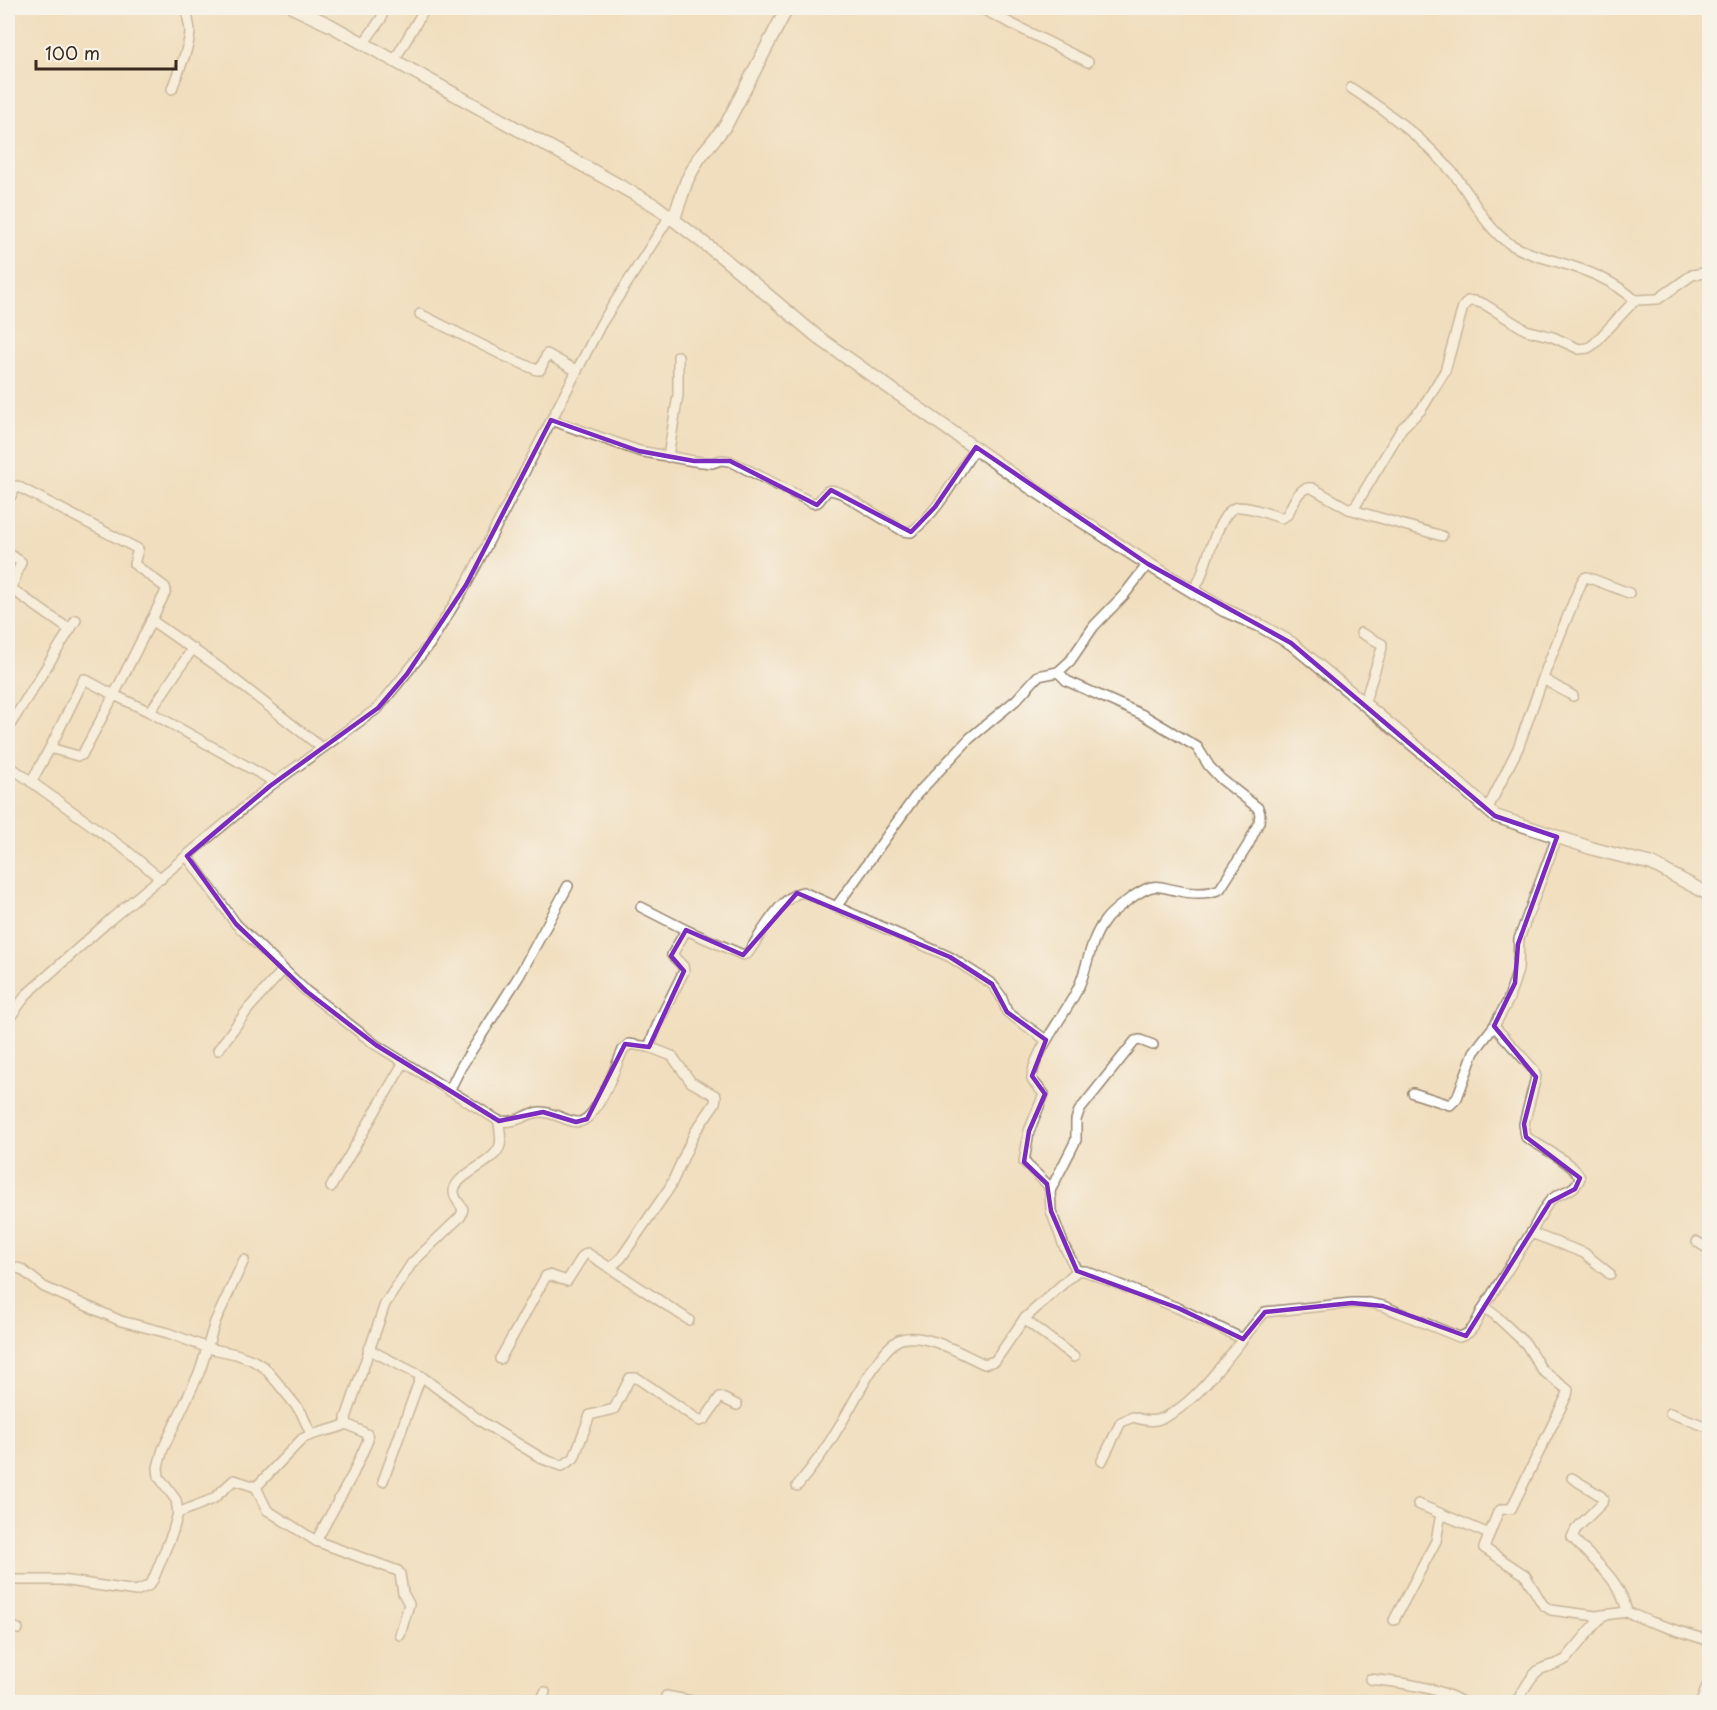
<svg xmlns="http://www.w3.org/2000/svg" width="1717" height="1710" viewBox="0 0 1717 1710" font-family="'Playpen Sans',sans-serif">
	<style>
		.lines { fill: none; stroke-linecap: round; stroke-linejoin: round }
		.minor-casing { stroke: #96846e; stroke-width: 12 }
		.tertiary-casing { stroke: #96846e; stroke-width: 15 }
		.minor { stroke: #fff; stroke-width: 9 }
		.tertiary { stroke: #fff; stroke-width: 12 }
		.marked { fill: none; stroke: #7b2cbf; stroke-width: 4.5; stroke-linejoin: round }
	</style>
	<rect width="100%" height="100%" fill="#f7f3e8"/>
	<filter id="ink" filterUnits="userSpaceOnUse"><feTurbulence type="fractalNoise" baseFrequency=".0167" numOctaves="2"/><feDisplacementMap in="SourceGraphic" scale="12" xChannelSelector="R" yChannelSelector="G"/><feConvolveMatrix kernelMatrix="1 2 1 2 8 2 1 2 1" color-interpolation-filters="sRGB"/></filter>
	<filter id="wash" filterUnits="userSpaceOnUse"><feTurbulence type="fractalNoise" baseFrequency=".008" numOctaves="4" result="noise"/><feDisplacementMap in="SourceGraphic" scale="24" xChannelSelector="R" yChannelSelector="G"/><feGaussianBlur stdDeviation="1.35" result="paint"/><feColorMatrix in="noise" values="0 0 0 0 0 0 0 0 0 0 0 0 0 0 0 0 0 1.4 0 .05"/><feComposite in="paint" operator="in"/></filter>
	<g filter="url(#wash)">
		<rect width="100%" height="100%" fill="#f1debe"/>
	</g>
	<g filter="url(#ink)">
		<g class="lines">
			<!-- minor casing -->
			<g class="minor-casing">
				<g id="minor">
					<path d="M980,8L1088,62"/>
					<path d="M363,44L381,19L384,8"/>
					<path d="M394,61L425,8"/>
					<path d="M1351,88C1389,113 1423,138 1453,173C1473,197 1484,227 1510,244C1525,253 1541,257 1558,262C1586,270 1613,280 1635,300L1658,299L1692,275L1710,272"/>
					<path d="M172,89C178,71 189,50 190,32C190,22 185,16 189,8"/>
					<path d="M420,314L502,355L537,370H540L547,354L577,371"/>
					<path d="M551,420L639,451L694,461L712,463L721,460L730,461L813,503L818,502L827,491L831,490L841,493L903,531L911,532C937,514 958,473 976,447"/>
					<path d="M668,457L678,395V356"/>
					<path d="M8,500L17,486L138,549L134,564L165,587L166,591L114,695L82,755L78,756L50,748"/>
					<path d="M1349,509L1442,536"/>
					<path d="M8,553L21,562L13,584V590L70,630"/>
					<path d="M1192,591C1195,587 1198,583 1200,579C1206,564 1220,506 1239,507C1252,507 1268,514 1281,518L1287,515C1293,505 1298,486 1312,488L1349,509L1356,505L1402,428L1421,410L1445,371L1463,307L1468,301H1475L1484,304L1526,330L1553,337L1579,349L1588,348L1594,344L1635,300"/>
					<path d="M151,620L220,668L322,748"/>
					<path d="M1361,633L1382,644V648L1364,704"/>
					<path d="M1058,672L1067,681L1143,715L1197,747L1209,766L1221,779L1258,808L1260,814L1259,822L1248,845L1220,889C1207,895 1188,893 1175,890C1168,889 1159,885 1152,887C1141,889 1110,912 1104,922C1090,940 1088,966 1079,986C1069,1010 1030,1056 1032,1080L1044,1094L1029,1131L1024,1162L1047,1184L1050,1191L1051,1211L1064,1246L1077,1271"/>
					<path d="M1543,679L1573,696"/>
					<path d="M150,712L275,782"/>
					<path d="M8,728L76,620"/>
					<path d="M8,765L126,850L161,879"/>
					<path d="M31,782L50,748L84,679L114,695L150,712L193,648"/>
					<path d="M1487,810L1518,748L1547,667L1582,581L1584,578L1587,577L1629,593"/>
					<path d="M187,856L236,924L306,991L376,1045L499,1121C518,1124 525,1113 540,1112C553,1112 564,1120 576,1122C596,1125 616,1065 623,1050L629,1044L649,1047L672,1056L691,1082L716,1096L715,1103L695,1132L670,1187L621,1258L610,1268L587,1253L583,1256L567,1281L549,1275L546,1276L500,1359"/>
					<path d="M641,907L686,930"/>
					<path d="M836,907L917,794L970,738L1016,700L1038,676L1058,672L1070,661L1094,626L1124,595L1148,564"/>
					<path d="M8,1020L27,994L111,919L270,786L378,708L429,645L466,585L601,324L670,216"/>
					<path d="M1494,1026L1534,1070L1536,1077L1524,1124L1526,1137C1539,1146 1576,1164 1580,1178C1574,1194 1559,1190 1549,1202C1542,1211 1537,1223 1531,1233"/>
					<path d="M649,1047L659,1021L684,971L683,966L672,955L686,930L743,955L748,953C760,936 781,895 803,892L950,957L992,984L1001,996L1007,1012L1046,1040"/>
					<path d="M218,1050L249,1008L283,970"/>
					<path d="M449,1091L461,1067L519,976L568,886"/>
					<path d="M1413,1093L1450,1105L1457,1098L1474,1052L1494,1026L1508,1001L1518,970L1519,939L1557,837"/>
					<path d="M331,1187L404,1062"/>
					<path d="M1050,1191L1076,1140V1120L1079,1111L1135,1041L1140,1040L1153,1045"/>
					<path d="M1697,1242L1710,1250"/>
					<path d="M8,1266L21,1269L44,1287L121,1321L168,1333L208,1348L236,1354L252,1360L264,1367L276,1381L301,1412L311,1434"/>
					<path d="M610,1268L689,1320"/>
					<path d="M1610,1274L1584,1253L1531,1233L1484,1307L1495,1315L1526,1344L1542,1370L1568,1390L1567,1395L1513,1505L1511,1509H1502L1498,1512L1484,1548L1525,1575L1543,1605L1551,1610L1596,1616L1627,1612L1648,1621L1710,1641"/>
					<path d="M1024,1319L1074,1357"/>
					<path d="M368,1349L421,1376L482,1422L543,1459L562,1466L574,1458L590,1415L614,1409L630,1378H637L700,1421L705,1419L720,1397L737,1405"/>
					<path d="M1670,1413L1710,1428"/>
					<path d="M1102,1461L1121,1422L1133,1417C1140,1419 1148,1422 1156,1420C1193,1413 1240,1339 1265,1312L1352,1303H1369L1383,1306L1459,1337C1474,1334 1477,1319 1484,1307"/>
					<path d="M1572,1478L1601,1496L1603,1499L1602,1503L1576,1529L1572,1537C1593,1561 1620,1578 1627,1612"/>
					<path d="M383,1481L421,1376"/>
					<path d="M797,1486C813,1467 828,1446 840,1425C853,1405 880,1346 901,1339C926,1332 962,1354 984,1364L995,1361L1024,1319L1077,1271H1085L1178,1308L1243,1339"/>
					<path d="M256,1487L267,1510L316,1541L398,1571L400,1574L403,1593L409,1604L400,1635"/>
					<path d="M1418,1504L1489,1534"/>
					<path d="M178,1513L213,1499L234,1480L256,1487L302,1439C316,1431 330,1432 347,1424"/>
					<path d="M316,1541L353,1474L368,1440L367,1434L347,1424L346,1418L385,1304L412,1263L461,1216L463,1209C460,1204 454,1198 454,1192C453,1175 495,1164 500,1145C502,1138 499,1129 499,1121"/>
					<path d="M8,1580H62L136,1591L148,1586L153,1580L173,1531L178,1513L176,1500L159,1477L158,1467L163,1449L200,1371L215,1322L244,1260"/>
					<path d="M1394,1620L1436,1541L1441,1514"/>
					<path d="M8,1625L18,1629"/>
					<path d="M1370,1679C1401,1683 1435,1686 1462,1702"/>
					<path d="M666,1696L697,1702"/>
					<path d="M541,1702L545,1692"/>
					<path d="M1516,1702C1523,1693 1529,1677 1539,1670C1548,1665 1558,1665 1566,1659L1603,1615"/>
					<path d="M1701,1702L1710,1679"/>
				</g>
			</g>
			<!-- tertiary casing -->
			<g class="tertiary-casing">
				<g id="tertiary">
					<path d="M294,8L330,25L656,206L722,257L819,338L1030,487L1148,564L1224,610L1259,625L1291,643L1433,761L1495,816L1594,849L1652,864L1710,895"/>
					<path d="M674,218L687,180L699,158L726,125L787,8"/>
				</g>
			</g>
			<!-- minor -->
			<use href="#minor" class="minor"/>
			<!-- tertiary -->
			<use href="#tertiary" class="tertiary"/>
		</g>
	</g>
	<!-- marked area -->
	<path d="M0 0H1717V1710H0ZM551,420L639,451L694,461H730L817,505L831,490L911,532L935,507L976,447L1148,564L1291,643L1495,816L1557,837L1518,944L1515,983L1494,1026L1536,1077L1524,1124L1526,1137L1580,1178L1575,1189L1550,1202L1466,1336L1383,1306L1352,1303L1265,1312L1243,1339L1178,1308L1077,1271L1051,1211L1047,1184L1024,1162L1029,1131L1045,1094L1032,1076L1046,1040L1007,1012L992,984L950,957L797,893L743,955L686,930L671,956L684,971L649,1047L625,1044L587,1119L576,1122L543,1112L499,1121L376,1045L306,991L236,924L187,856L270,786L378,708L407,674L466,585Z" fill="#f1debe" fill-opacity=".55" fill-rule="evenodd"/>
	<path class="marked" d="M551,420L639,451L694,461H730L817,505L831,490L911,532L935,507L976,447L1148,564L1291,643L1495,816L1557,837L1518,944L1515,983L1494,1026L1536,1077L1524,1124L1526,1137L1580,1178L1575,1189L1550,1202L1466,1336L1383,1306L1352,1303L1265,1312L1243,1339L1178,1308L1077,1271L1051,1211L1047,1184L1024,1162L1029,1131L1045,1094L1032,1076L1046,1040L1007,1012L992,984L950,957L797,893L743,955L686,930L671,956L684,971L649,1047L625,1044L587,1119L576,1122L543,1112L499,1121L376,1045L306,991L236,924L187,856L270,786L378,708L407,674L466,585Z"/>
	<!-- margin -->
	<rect width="1717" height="1710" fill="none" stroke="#f7f3e8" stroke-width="30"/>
	<!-- scale -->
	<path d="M36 60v9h140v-9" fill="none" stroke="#3b2a1e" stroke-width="3"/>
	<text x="45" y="60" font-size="18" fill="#3b2a1e" stroke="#f7f3e8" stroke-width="4.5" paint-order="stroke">100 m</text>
</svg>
